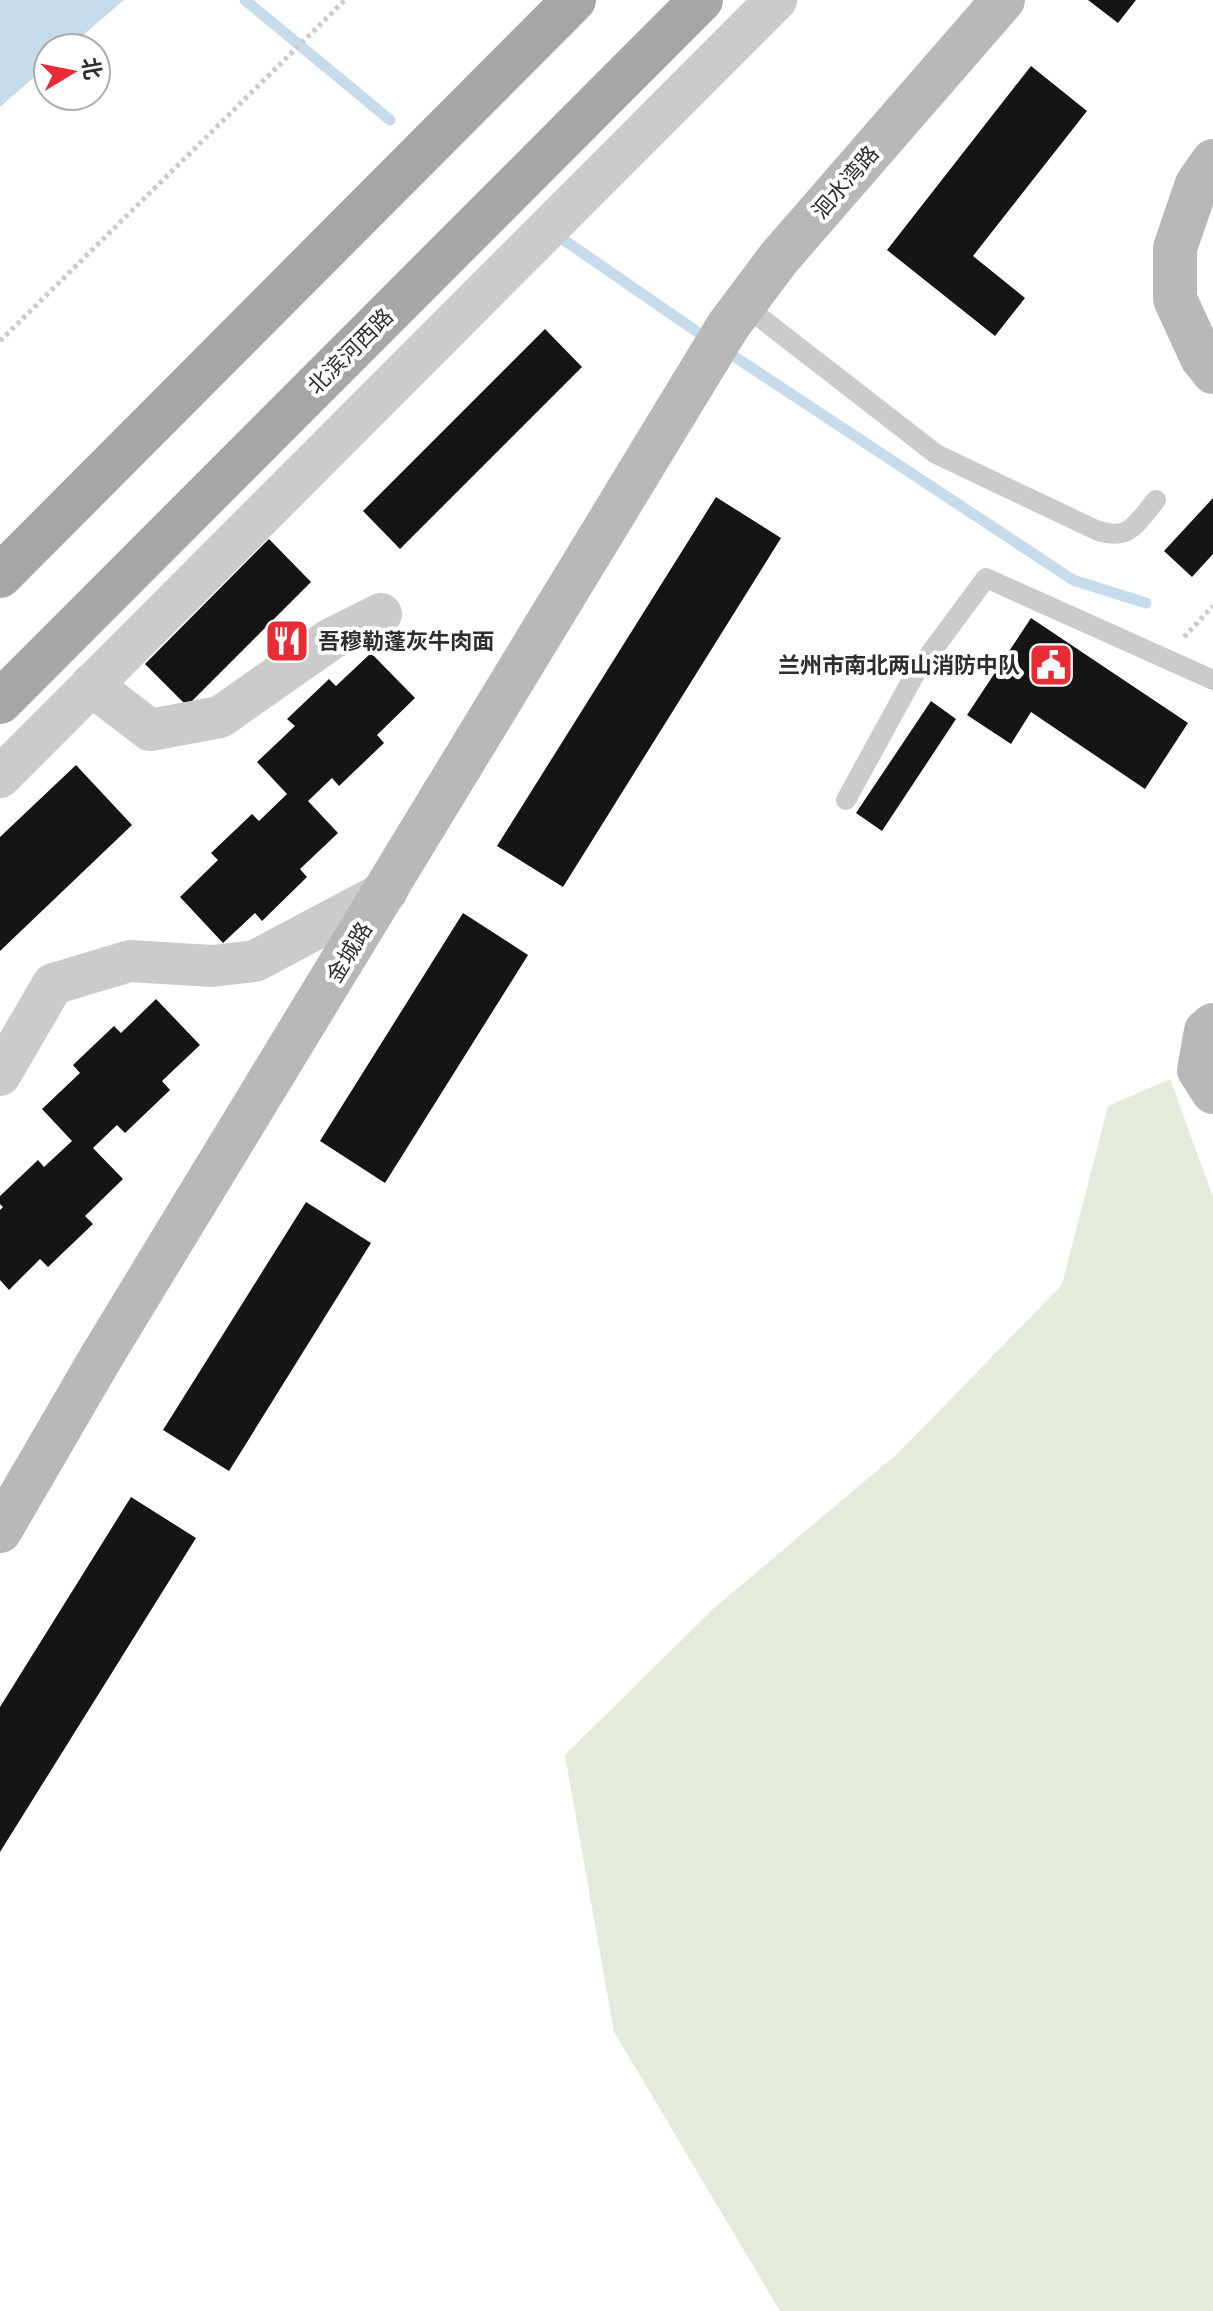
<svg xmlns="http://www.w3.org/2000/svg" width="1213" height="2311" viewBox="0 0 1213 2311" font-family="Karla,'Noto Sans SC',sans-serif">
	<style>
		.green { fill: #e3ecdb }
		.water { fill: #c6dcec }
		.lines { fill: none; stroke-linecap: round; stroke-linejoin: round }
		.stream { stroke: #c6dcec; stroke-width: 11 }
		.building { fill: #151515 }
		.path { stroke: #cbcbcb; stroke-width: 5; stroke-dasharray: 4 4; stroke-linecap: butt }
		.lane { stroke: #cbcbcb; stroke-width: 20 }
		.street { stroke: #cbcbcb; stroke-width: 42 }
		.secondary { stroke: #b8b8b8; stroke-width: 44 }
		.primary { stroke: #a6a6a6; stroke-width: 44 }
		.labels { text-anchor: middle; stroke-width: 8; stroke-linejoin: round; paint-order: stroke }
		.street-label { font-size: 22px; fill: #2e2e2e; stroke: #fff }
		.poi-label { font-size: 22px; font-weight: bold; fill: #2e2e2e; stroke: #fff; text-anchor: start }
	</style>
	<rect width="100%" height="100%" fill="#fff"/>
	<!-- green -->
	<path class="green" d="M1170,1079L1213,1197V2311H780L614,2032L565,1755L713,1609L898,1453L1062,1285L1108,1106Z"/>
	<!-- water -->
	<path class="water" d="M0,0H124L68,48H48V65L0,107Z"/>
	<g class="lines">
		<!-- stream -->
		<g class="stream">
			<path d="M245,0L390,120"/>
			<path d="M561,238L709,340"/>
			<path d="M723,349L1073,580L1146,603"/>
		</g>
	</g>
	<!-- building -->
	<g class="building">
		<path d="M1088,0H1136L1118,23Z"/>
		<path d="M1031,66L1087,111L973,256L1025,298L995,336L887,250Z"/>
		<path d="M545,329L582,367L400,549L363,511Z"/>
		<path d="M716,497L781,538L563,887L497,846Z"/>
		<path d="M1213,498V554L1192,577L1164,551Z"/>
		<path d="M269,539L311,582L187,706L145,664Z"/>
		<path d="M1031,618L1188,723L1145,789L1031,712L1011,744L967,715Z"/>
		<path d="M371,653L415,698L377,735L384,743L339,786L332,778L308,801L338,833L300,869L307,877L262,921L255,913L223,943L180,897L218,860L211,853L252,814L259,821L287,794L257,762L295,726L287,719L329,679L336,686Z"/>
		<path d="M931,701L956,719L882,831L856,813Z"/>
		<path d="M76,765L132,825L0,951V837Z"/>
		<path d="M463,913L528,955L385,1183L320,1141Z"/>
		<path d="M156,999L200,1045L162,1081L170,1090L125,1133L117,1125L93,1148L123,1179L85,1216L93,1224L48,1267L40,1259L9,1290L0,1280V1210L3,1207L0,1204V1196L38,1160L44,1167L72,1141L42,1109L80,1073L73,1065L114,1026L121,1033Z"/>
		<path d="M306,1202L371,1243L229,1471L163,1430Z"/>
		<path d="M131,1497L196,1538L0,1852V1707Z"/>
	</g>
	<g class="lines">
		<!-- path -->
		<g class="path">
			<path d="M0,341L345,0"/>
			<path d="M1184,637L1213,606"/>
		</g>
		<!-- lane -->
		<g class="lane">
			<path d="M744,305L936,454L1096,530C1129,542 1136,524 1156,500"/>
			<path d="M846,800L915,674L986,578L1213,680"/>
		</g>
		<!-- street -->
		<g class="street">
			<path d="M91,685L150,730L220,717L331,639L381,614"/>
			<path d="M0,777L776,0"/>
			<path d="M0,1075L53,984L130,961L212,966L255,961L387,891"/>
		</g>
		<!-- secondary -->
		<g class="secondary">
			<path d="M1213,161L1197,184L1175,248V299L1202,358L1213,372"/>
			<path d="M1213,1025L1206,1031L1199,1070L1213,1092"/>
			<path d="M0,1531L100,1359L728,326L778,259L1003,0"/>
		</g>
		<!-- primary -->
		<g class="primary">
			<path d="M0,576L574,0"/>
			<path d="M0,702L701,0"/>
		</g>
	</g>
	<!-- icons -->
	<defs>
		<g id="restaurant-square" transform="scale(2.3)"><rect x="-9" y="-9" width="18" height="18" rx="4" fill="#e82c35" stroke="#fff"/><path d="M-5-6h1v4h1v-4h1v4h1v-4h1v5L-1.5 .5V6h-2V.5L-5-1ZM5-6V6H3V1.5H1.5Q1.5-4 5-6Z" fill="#fff"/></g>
		<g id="civic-square" transform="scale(2.3)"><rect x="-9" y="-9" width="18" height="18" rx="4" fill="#e82c35" stroke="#fff"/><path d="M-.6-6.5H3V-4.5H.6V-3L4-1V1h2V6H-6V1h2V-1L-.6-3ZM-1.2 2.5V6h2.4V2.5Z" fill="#fff"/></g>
	</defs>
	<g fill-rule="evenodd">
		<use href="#restaurant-square" x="287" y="641"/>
		<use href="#civic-square" x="1051" y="665"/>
	</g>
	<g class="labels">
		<!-- street labels -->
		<g class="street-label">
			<text transform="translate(845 182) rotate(-49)" y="8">洄水湾路</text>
			<text transform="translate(350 351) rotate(-45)" y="8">北滨河西路</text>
			<text transform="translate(349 952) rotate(-59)" y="8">金城路</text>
		</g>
		<!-- poi labels -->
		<g class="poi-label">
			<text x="318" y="649">吾穆勒蓬灰牛肉面</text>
			<text x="1020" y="673" text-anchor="end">兰州市南北两山消防中队</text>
		</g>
	</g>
	<!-- north arrow -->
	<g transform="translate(72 72) rotate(80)"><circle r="38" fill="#ffffff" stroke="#ababab" stroke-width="2"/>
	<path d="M0-6L14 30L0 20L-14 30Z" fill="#e82c35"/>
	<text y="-12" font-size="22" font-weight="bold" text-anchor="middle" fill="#2e2e2e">北</text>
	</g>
</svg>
